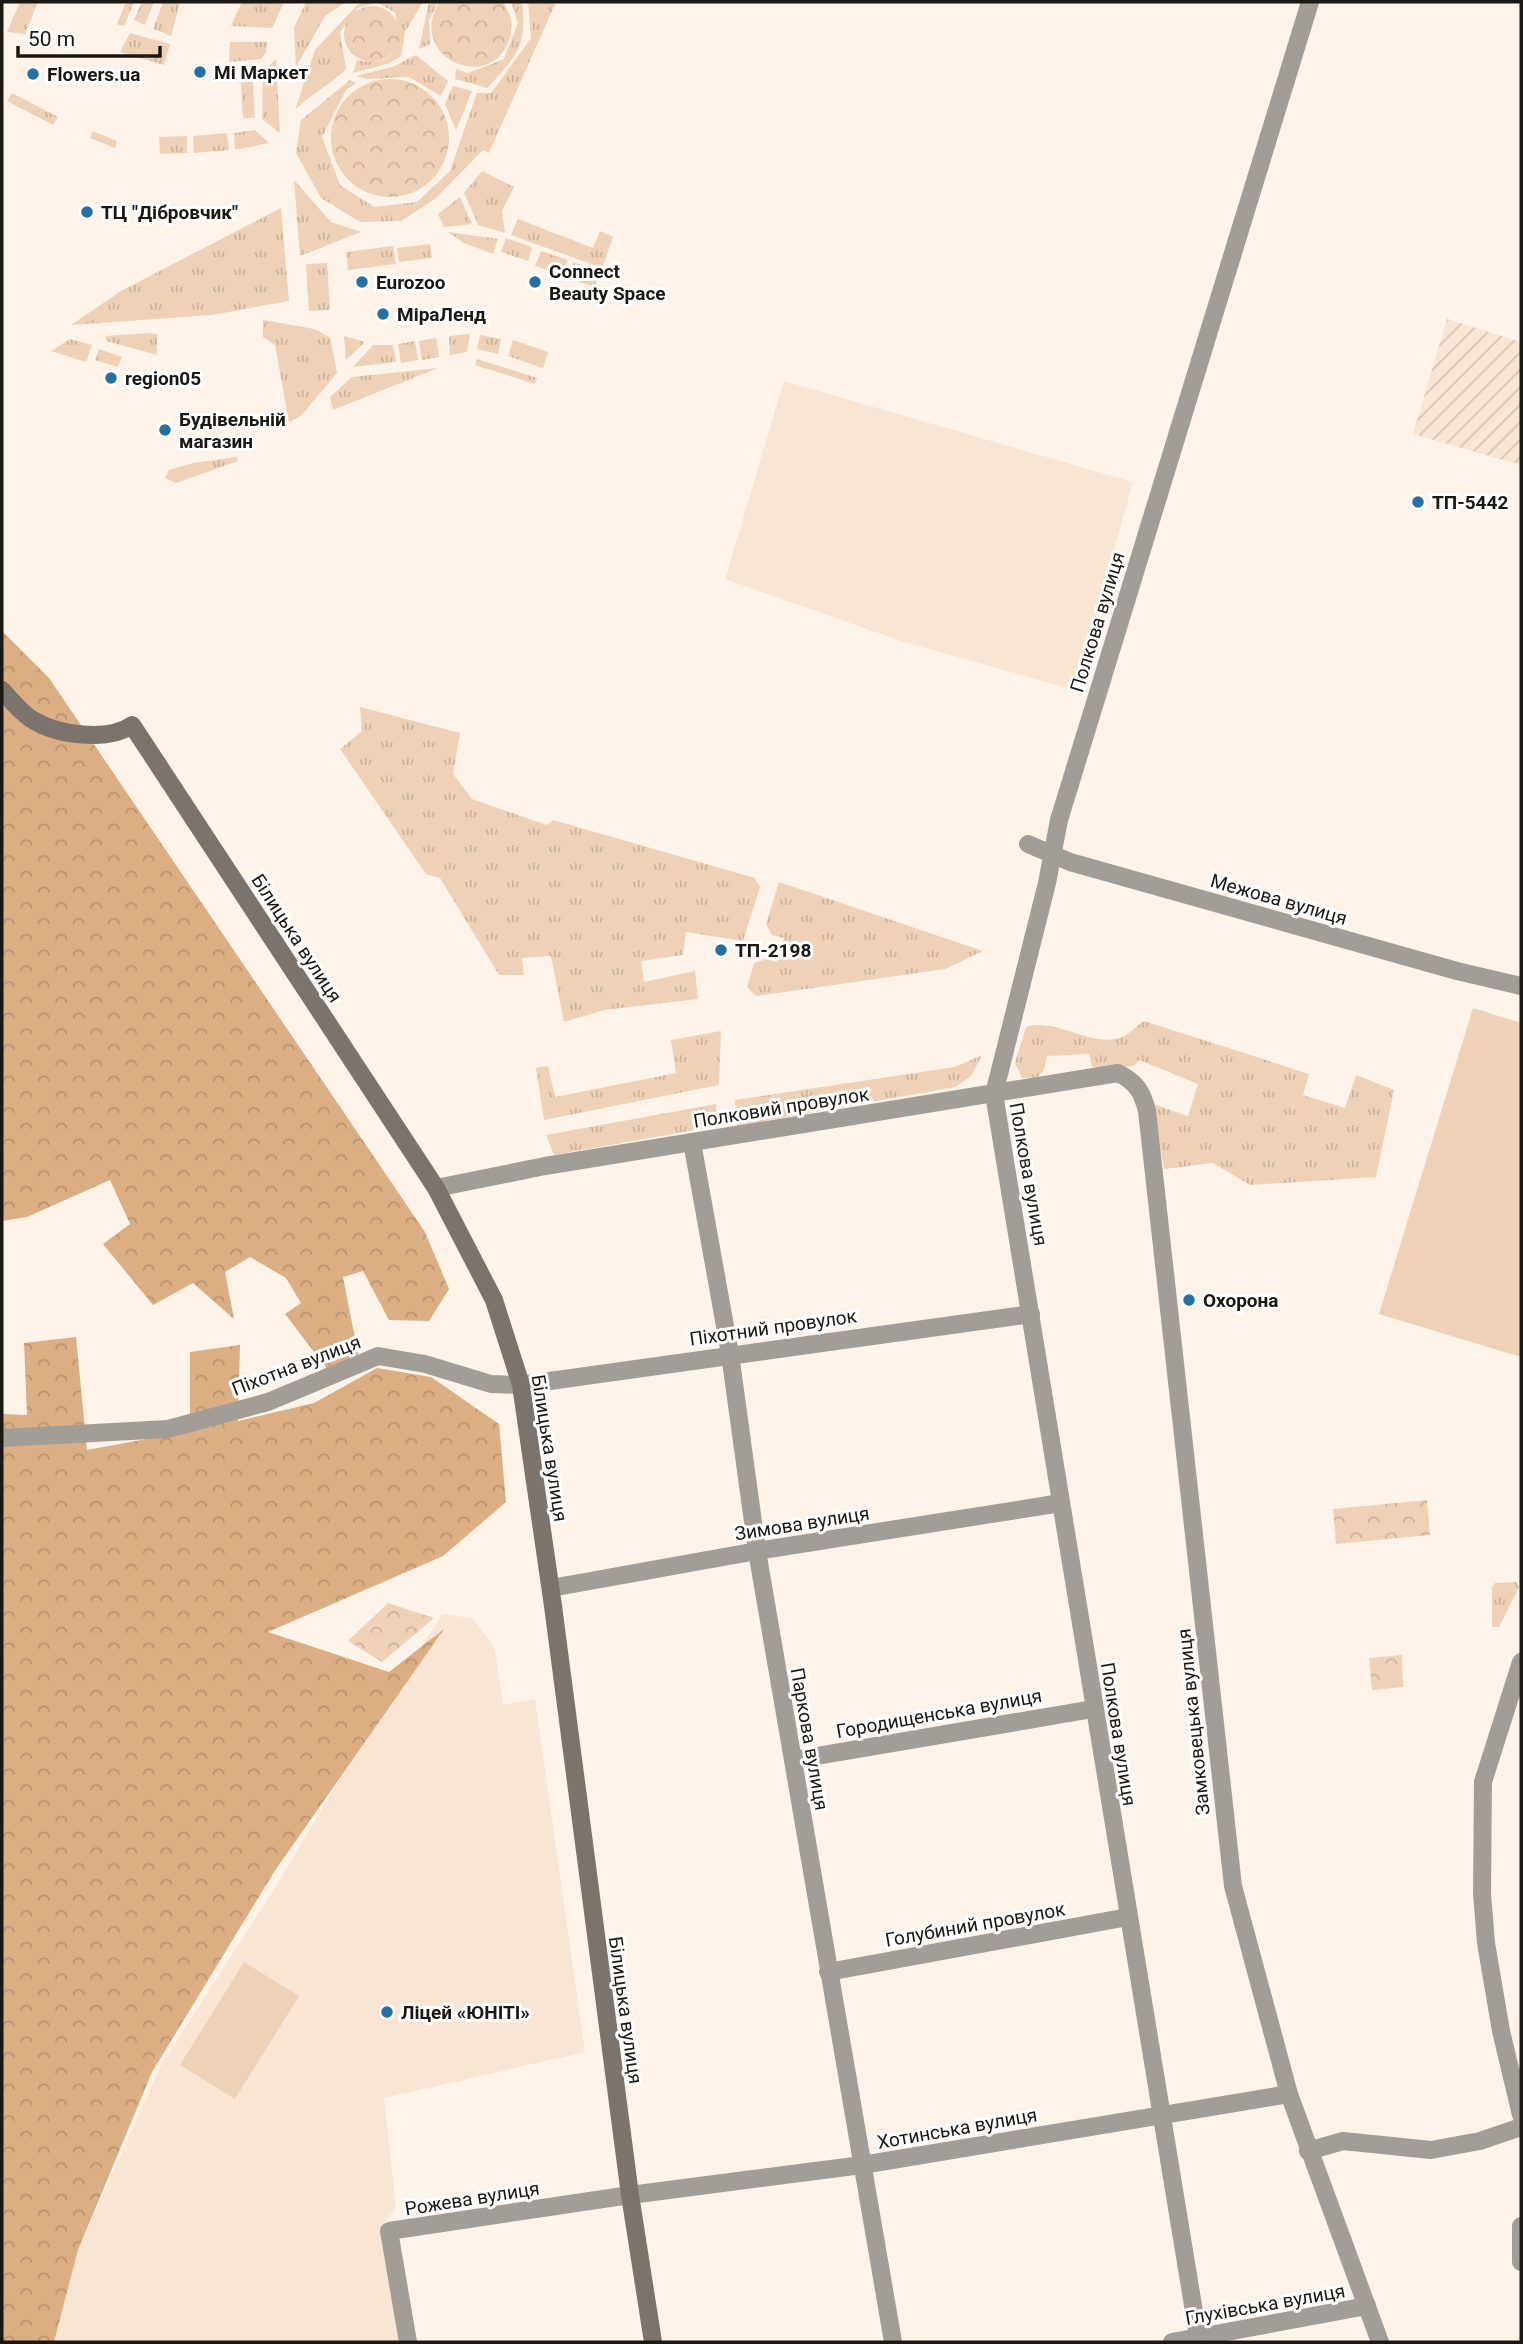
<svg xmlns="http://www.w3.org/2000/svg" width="1523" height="2344" viewBox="0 0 1523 2344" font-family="Roboto,sans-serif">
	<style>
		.built { fill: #f9e5d4 }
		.industrial { fill: url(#industrial-furrows) }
		.grass { fill: url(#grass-tufts) }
		.forest { fill: url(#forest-crowns) }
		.park { fill: url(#park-crowns) }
		.pitch { fill: #eed1b7 }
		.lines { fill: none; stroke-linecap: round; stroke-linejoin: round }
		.street { stroke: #a39d98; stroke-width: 18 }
		.secondary { stroke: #7b736c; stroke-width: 18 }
		.poi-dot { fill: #256fa2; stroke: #fff; stroke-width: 2.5 }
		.labels { text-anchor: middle; stroke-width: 6; stroke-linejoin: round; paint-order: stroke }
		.poi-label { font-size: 19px; font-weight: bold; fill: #1b1712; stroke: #fff; text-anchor: start }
		.street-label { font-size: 19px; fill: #1b1712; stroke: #fff }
	</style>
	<defs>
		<pattern id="industrial-furrows" width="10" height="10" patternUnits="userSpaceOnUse" patternTransform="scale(1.75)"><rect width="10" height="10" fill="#f9e5d4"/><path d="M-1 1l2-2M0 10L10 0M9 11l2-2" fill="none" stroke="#d5c4b5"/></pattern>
		<pattern id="grass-tufts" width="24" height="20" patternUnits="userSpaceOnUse" patternTransform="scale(1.75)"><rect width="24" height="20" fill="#eed1b7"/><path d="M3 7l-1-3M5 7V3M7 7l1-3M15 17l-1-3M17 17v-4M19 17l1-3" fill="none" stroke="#ccb39c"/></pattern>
		<pattern id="forest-crowns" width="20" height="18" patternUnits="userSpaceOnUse" patternTransform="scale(1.75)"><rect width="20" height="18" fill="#dbae84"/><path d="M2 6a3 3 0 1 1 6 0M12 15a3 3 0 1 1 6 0" fill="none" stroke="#bb9571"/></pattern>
		<pattern id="park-crowns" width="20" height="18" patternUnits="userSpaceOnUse" patternTransform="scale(1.75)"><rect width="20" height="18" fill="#eed1b7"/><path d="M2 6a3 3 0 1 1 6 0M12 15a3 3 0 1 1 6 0" fill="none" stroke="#ccb39c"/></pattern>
	</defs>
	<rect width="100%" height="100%" fill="#fef3e9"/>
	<!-- built -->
	<g class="built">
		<path d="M784,381L1133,482L1075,690L901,641L725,579Z"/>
		<path d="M443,1614L472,1618L490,1641L495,1650L503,1705L535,1699L585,2052L384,2098L396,2208L381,2227L401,2342H54L78,2250L162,2063L278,1883L398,1681Z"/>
	</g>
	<!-- industrial -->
	<path class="industrial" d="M1447,319L1521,342V465L1413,434Z"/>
	<!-- grass -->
	<g class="grass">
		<path d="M20,2H38L25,34L7,32Z"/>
		<path d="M126,2H134L124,26L117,24Z"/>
		<path d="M142,2H154L145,25L134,20Z"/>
		<path d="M163,2H180L171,36L153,29Z"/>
		<path d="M242,2H284L272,28L231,26Z"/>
		<path d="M306,2H346L325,16L296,67L294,28Z"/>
		<path d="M360,2H423L405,32L401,56L390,63L353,73L357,60C397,69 402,44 395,13L377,2L358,8L340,32L346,69C330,85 311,94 295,110L315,50Z"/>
		<path d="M429,2H438L429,20L430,44L419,49Z"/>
		<path d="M511,2H522C527,50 517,53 488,88L455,79L456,69L468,73L504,59L518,23Z"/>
		<path d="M528,2H556L489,153L483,150L435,199L401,221L360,222L321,198L296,153L301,120L350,80L356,83L346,90L322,137L340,185L374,207L417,202L450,171L477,93H491L531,38Z"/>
		<path d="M130,33L170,44L164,65L120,52Z"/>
		<path d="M230,42H267L266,52L261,59L229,62Z"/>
		<path d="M416,55L448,81L441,96L409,77L367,79L356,76L392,67Z"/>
		<path d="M276,59L280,133L262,119L263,72Z"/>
		<path d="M240,68H252L255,118H243Z"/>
		<path d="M453,86L472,91L456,130L445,104Z"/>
		<path d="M12,93L58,117L53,125L7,101Z"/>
		<path d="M255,130L269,143L235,150L234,133Z"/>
		<path d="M93,131L117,141L115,148L90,138Z"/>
		<path d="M227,133L229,150L194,153L193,136Z"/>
		<path d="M187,136V153L160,154L159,137Z"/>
		<path d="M482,171L514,187L502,211L505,233L478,225L464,193Z"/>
		<path d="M294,180L331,222L361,232L300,256Z"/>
		<path d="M460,197L472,224L444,227L438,214Z"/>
		<path d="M281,208L289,301L212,315L71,325L121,291Z"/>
		<path d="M518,219L593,248L600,231L613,237L602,268L511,235Z"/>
		<path d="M448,232L498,239L493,254L464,243Z"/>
		<path d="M506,238L532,247L528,261L501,252Z"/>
		<path d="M430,244L432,258L399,262L397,248Z"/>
		<path d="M393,246L396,264L348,270L346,252Z"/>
		<path d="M541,251L568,260L563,275L535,266Z"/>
		<path d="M573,262L600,271L595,287L568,278Z"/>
		<path d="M327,263L330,310L309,311L306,264Z"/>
		<path d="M263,320L314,329L330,337L337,373L301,416L289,422L275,345L263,337Z"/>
		<path d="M148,333L157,334V355L106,341V336Z"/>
		<path d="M470,334L467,352L450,355L449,336Z"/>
		<path d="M480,335L501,339L498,354L477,349Z"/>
		<path d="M344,336L365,342L346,360Z"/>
		<path d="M436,338L439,357L422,360L419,341Z"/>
		<path d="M70,339L92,345L86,362L51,351Z"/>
		<path d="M513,340L548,352L543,368L508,356Z"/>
		<path d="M415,341L418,360L401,363L398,344Z"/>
		<path d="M373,345H393L396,362L353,367Z"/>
		<path d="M99,349L122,357L118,367L95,360Z"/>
		<path d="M477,359L537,378L535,384L475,365Z"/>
		<path d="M438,368L333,410L330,397L352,377Z"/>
		<path d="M237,457L238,461L176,483L165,478L169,470L193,463Z"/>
		<path d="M360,707L460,733L453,774L472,799L547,825L553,820L755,878L760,887L743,941L686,932L683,955L641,961L644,982L695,971L698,999L604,1010L564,1022L551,956L522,958L524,975H499L440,878L426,874L340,749L362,731Z"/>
		<path d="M779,882L983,951L945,969L756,996L747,987L754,963L766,959L777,962L784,938L772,935L766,924Z"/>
		<path d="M1144,1021L1309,1074L1303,1095L1345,1108L1356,1075L1394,1090L1376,1177L1250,1185L1213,1163L1164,1169L1153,1104L1188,1116L1198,1084L1139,1060L1134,1066L1099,1070L1092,1066L1089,1054L1047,1056L1044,1070L1037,1078H1022L1015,1063L1026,1027C1057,1017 1092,1049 1122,1037C1130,1034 1137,1025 1144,1021Z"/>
		<path d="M721,1031L719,1085L544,1120L536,1068L548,1066L555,1097L676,1073L671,1040Z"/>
		<path d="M982,1055L971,1076L955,1087L737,1126L735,1100L955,1067Z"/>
		<path d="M716,1104L717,1126L554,1155L546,1135Z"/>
		<path d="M1516,1582L1519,1587L1499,1627H1492V1587L1495,1583Z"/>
	</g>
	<!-- forest -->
	<g class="forest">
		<path d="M2,631L49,678L425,1232L449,1289L429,1321L389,1320L363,1271L343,1277L359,1359L328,1370L285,1314L301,1303L286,1278L250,1257L225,1272L234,1319L193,1283L153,1305L103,1244L130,1224L110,1180L27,1217L2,1221Z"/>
		<path d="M76,1337L87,1450L190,1431V1352L240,1345L238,1421L314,1403L377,1368L431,1377L499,1424L506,1502L443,1556L268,1632L389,1672L444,1629L274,1872L152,2072L78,2250L54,2342H2V1414L27,1415L24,1343Z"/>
	</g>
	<!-- park -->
	<g class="park">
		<path d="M439,2H503C512,15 514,28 508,43C486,93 407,57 439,2Z"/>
		<circle cx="372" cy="34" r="28"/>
		<circle cx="390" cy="138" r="59"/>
		<path d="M1427,1500L1430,1535L1336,1544L1333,1509Z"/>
		<path d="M388,1603L434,1618L382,1662L348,1641Z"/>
		<path d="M1402,1655L1403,1687L1372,1690L1369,1658Z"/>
	</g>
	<!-- pitch -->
	<g class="pitch">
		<path d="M1473,1008L1521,1023V1357L1379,1314Z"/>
		<path d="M244,1962L299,1996L235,2099L180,2065Z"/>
	</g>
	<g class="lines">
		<!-- street -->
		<g class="street">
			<path d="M1028,844L1070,862L1457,971L1521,986"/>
			<path d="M692,1142L730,1354L757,1551L893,2342"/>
			<path d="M436,1188L545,1166L1118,1073C1136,1082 1142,1091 1147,1111L1233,1886L1289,2094L1380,2342"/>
			<path d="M2,1438L168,1429L268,1402L378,1356L425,1364L491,1384L521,1385L1031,1314"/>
			<path d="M551,1588L757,1551L1061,1503"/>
			<path d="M1521,1662L1483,1782L1482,1893L1486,1943L1501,2031L1521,2115"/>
			<path d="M793,1760L1093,1709"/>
			<path d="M828,1972L1128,1917"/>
			<path d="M1308,2151L1343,2141L1431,2150L1480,2141L1521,2127"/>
			<path d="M1521,2226V2262"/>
			<path d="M408,2342L389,2231L630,2195L862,2165L1289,2094"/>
			<path d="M1172,2342L1367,2306"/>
			<path d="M1199,2342L994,1094L1047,883L1059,820L1310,2"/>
		</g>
		<!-- secondary -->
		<path class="secondary" d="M2,690C11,700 21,713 33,720C57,735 108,742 132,725L436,1188L494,1300L521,1385L553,1606L630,2195L653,2342"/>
	</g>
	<!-- markers -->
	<g class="poi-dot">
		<circle cx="200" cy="72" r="7"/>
		<circle cx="33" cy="74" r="7"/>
		<circle cx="87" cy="212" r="7"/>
		<circle cx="362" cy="282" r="7"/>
		<circle cx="535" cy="282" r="7"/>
		<circle cx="383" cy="314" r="7"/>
		<circle cx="111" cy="378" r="7"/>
		<circle cx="165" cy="430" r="7"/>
		<circle cx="1418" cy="502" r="7"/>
		<circle cx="721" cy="950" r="7"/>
		<circle cx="1189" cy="1300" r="7"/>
		<circle cx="387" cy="2012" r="7"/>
	</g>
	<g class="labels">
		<!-- poi labels -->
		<g class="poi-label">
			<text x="214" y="79">Мі Маркет</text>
			<text x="47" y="81">Flowers.ua</text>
			<text x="101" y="219">ТЦ "Дібровчик"</text>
			<text x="549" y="278">Connect<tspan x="549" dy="22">Beauty Space</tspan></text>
			<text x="376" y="289">Eurozoo</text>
			<text x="397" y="321">МіраЛенд</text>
			<text x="125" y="385">region05</text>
			<text x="179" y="426">Будівельній<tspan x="179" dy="22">магазин</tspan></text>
			<text x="1432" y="509">ТП-5442</text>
			<text x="735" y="957">ТП-2198</text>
			<text x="1203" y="1307">Охорона</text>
			<text x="401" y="2019">Ліцей «ЮНІТІ»</text>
		</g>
		<!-- street labels -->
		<g class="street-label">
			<text transform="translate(1097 622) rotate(-73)" y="7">Полкова вулиця</text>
			<text transform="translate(1279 899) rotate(16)" y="7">Межова вулиця</text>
			<text transform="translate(297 938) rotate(57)" y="7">Білицька вулиця</text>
			<text transform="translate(781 1107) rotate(-9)" y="7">Полковий провулок</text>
			<text transform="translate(1029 1174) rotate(80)" y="7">Полкова вулиця</text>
			<text transform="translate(773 1327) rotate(-8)" y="7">Піхотний провулок</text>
			<text transform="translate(296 1365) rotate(-21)" y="7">Піхотна вулиця</text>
			<text transform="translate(550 1448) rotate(81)" y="7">Білицька вулиця</text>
			<text transform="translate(802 1523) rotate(-9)" y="7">Зимова вулиця</text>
			<text transform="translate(939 1713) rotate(-10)" y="7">Городищенська вулиця</text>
			<text transform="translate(1193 1722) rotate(-96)" y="7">Замковецька вулиця</text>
			<text transform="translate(1119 1734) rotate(81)" y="7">Полкова вулиця</text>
			<text transform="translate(810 1739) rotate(80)" y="7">Паркова вулиця</text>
			<text transform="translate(975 1924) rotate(-10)" y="7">Голубиний провулок</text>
			<text transform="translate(626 2010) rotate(82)" y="7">Білицька вулиця</text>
			<text transform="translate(957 2128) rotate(-10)" y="7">Хотинська вулиця</text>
			<text transform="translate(472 2198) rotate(-9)" y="7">Рожева вулиця</text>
			<text transform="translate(1265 2304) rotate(-10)" y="7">Глухівська вулиця</text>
		</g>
	</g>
	<!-- border -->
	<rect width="1523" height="2344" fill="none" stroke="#1b1712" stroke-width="7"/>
	<!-- scale -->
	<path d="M18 46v10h142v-10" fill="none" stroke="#1b1712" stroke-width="3.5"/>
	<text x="28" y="46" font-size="21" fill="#1b1712" stroke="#ffffff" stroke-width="5" paint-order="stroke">50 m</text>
</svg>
